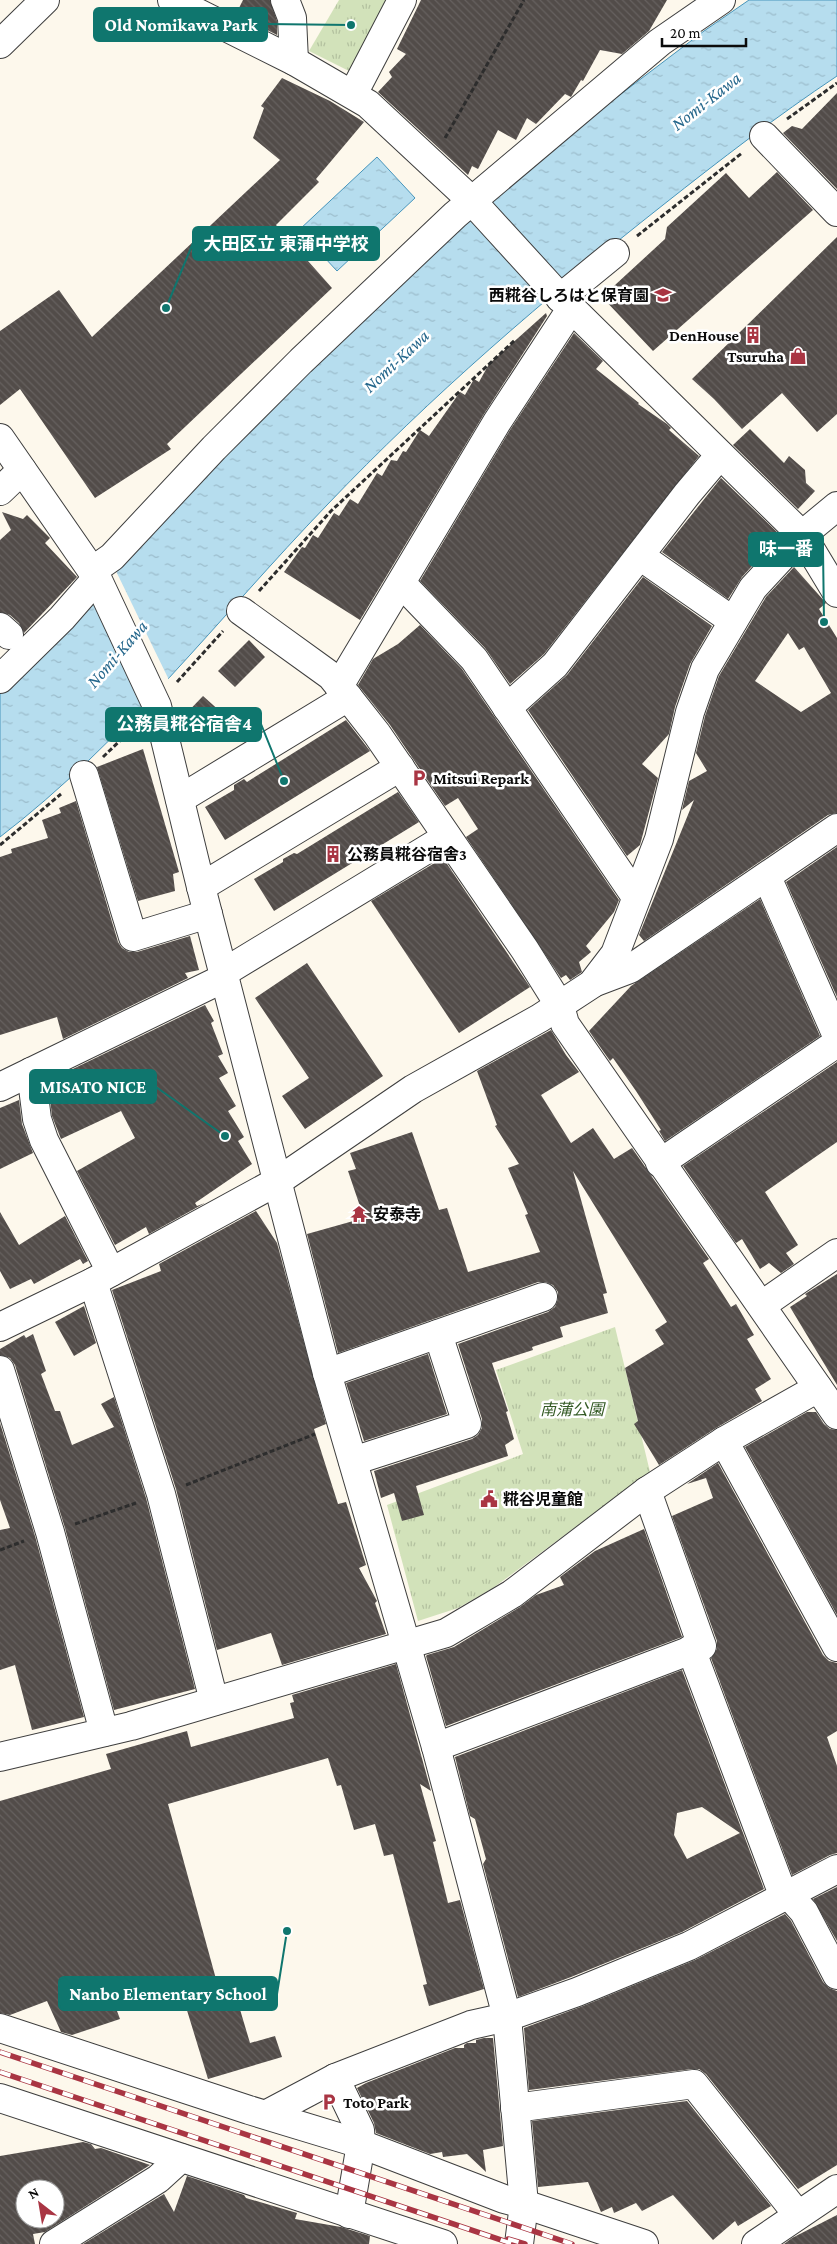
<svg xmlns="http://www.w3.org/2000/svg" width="837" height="2244" viewBox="0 0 837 2244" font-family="'Crimson Pro','Noto Sans JP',serif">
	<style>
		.park { fill: url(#park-tufts) }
		.water { fill: url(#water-ripples); stroke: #4795bb }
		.pier { fill: #fdf8ec }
		.building { fill: url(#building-back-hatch); fill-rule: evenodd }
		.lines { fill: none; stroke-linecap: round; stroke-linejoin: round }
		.minor-casing { stroke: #3e3e3e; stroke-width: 30 }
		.path { stroke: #2d2d2d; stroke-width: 3; stroke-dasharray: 5 2.5; stroke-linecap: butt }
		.minor { stroke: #fff; stroke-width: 28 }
		.rail-casing { stroke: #a93543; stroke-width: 5.5 }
		.rail { stroke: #fff; stroke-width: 4; stroke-dasharray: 11; stroke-linecap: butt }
		.labels { text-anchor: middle; stroke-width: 5; stroke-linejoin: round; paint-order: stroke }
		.poi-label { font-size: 16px; font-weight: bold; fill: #0b0b0b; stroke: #fff; text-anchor: start }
		.park-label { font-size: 16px; font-style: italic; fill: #335a24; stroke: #fff }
		.water-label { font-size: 18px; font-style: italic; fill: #25678c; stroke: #fff }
		.leader { fill: none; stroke: #0f766e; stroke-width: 2 }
		.callout-dot { fill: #0f766e; stroke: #fff; stroke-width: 2 }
		.callout { fill: #0f766e; stroke: #0f766e; stroke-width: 2 }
		.callout-label { font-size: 18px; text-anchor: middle; font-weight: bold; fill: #fff }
	</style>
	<defs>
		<pattern id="park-tufts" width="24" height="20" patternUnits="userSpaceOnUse" patternTransform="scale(1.25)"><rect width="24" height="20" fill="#d2e2ba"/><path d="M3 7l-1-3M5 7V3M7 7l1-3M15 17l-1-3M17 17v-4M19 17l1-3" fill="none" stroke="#b3c19f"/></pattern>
		<pattern id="water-ripples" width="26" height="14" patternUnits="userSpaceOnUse" patternTransform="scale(1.25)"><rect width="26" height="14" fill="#b6ddee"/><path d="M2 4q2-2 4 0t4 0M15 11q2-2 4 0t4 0" fill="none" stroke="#9bbccb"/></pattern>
		<pattern id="building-back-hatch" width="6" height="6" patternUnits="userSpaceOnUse" patternTransform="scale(1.25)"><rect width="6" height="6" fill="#524c49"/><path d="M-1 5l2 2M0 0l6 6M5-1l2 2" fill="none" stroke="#66615f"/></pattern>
	</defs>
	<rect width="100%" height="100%" fill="#fdf8ec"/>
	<!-- park -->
	<g class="park">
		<path d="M339,0H392L353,73L309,51Z"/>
		<path d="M615,1327L650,1472L493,1588L458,1608L418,1621L387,1505L523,1454L496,1370Z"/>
	</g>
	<!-- water -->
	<g class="water">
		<path d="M749,0H837V76C777,116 720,160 663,205C545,298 431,396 327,505C219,617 124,742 0,837V690L150,529L354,321L563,138L704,31Z"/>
		<path d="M377,157L415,198L337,271L299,230Z"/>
	</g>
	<!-- pier -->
	<path class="pier" d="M114,567L170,682L147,706L92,593Z"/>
	<!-- building -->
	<g class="building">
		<path d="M243,0H270L277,21V35L236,14Z"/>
		<path d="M421,0H667L649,31L622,54L600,50L583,81L581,80L571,97L565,94L536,124L527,118L516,140L498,130L478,169L472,166L468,175L378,92L392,77L389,72L406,54L397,49Z"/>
		<path d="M282,78L330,101L364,122L316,179L319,182L276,225L332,288L167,444L171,449L95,498L20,389L0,405V331L59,290L92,337L280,160L253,138L264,108L261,106Z"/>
		<path d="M837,93V189L783,133L792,126L802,129Z"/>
		<path d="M777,172L813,210L653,351L602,297L665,239L667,227L726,173L749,198Z"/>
		<path d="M837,237V414L817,432L782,393L742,429L714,399L692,379Z"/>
		<path d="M546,313L547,316L484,414L360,620L284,572L302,547L305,548L313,535L318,538L334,513L339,516L350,499L358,504L377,473L382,476L391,460L397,461L403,451L406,452L420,430L429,436L460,392L465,395L474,379L479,382L489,364Z"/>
		<path d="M574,333L603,361L596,369L639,403L638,404L667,424L671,428L669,430L699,456L544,654L510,684L485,648L420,581L510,430Z"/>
		<path d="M750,429L784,463L789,456L805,470L806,483L815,491L798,509L733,445Z"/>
		<path d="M721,478L778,533L771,540L773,543L742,577L728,599L662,552Z"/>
		<path d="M2,512L23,519L27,515L50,538L45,543L77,577L24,633L19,623L10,615L0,612V540L11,530Z"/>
		<path d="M794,567L826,603L819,609L837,638V813L828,815L644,941L639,935L694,800L682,810L689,781L707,771L696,753L705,716L719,676L766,597ZM788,633L799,650L804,647L831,693L801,712L755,681Z"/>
		<path d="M643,577L712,626L690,664L675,707L669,734L642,764L658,778L640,845L627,856L528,710L567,675Z"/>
		<path d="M420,625L462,669L619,900L614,912L586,946L591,952L579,962L582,972L570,980L566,975L561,978L466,837L478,829L458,798L445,806L390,725L358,685L373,659L398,644Z"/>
		<path d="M249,640L265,657L235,687L218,671Z"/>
		<path d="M203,696L222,713L197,739L179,721Z"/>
		<path d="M346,720L370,751L225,840L205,807L234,790V785L244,779L247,782Z"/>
		<path d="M143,749L179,872L173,874L175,891L138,901L97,767Z"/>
		<path d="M398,792L419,822L274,911L254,879L283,862V859L294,853L297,854Z"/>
		<path d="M76,801L118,942L122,948L129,952H137L190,936L199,970L185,973L188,978L63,1039L57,1017L0,1035V857L12,853L11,849L48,838L42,820L61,813L59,808Z"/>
		<path d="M837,847V997L786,882Z"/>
		<path d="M443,858L530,987L459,1033L371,901Z"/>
		<path d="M760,899L820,1036L665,1141L659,1131L661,1130L636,1091L613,1058L610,1061L589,1031L631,986Z"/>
		<path d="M307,963L383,1076L305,1129L282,1096L309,1078L255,998Z"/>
		<path d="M205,1005L214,1021L211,1023L223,1054L218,1056L228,1073L219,1078L236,1106L228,1111L244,1137L238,1141L252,1164L195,1203L197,1206L205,1203L149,1234L146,1227L115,1245L77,1171L135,1138L121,1111L61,1139L52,1116L48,1081Z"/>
		<path d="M551,1030L566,1055L579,1072L541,1095L571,1143L593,1128L614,1159L632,1148L709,1259L703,1263L731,1307L736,1304L754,1335L747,1339L771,1379L755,1389L762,1401L716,1428L659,1465L634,1424L638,1421L625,1368L664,1344L655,1330L667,1322L573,1171L607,1293L603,1294L608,1313L560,1327L563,1337L532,1347L533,1350L492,1363L508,1411L506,1412L514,1439L505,1445L508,1456L416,1486L424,1515L402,1521L394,1493L381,1498L374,1471L472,1439L478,1435L482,1428V1419L458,1344L548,1312L555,1307L558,1299V1292L553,1285L545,1282H538L338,1353L307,1234L364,1218L348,1171L356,1169L350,1153L412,1132L439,1210L447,1208L468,1272L540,1252L525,1215L528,1214L508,1168L519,1164L495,1126L497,1125L477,1071Z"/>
		<path d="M837,1062V1142L765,1192L798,1245L786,1253L794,1264L781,1273L769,1263L760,1269L742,1239L736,1243L683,1166Z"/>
		<path d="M19,1100L22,1124L33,1153L0,1169V1108Z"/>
		<path d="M256,1211L277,1243L326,1424L314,1429L338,1504L346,1502L366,1565L359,1568L377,1601L375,1603L386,1634L282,1665L271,1633L217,1650L176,1489L112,1290L161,1271L159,1264Z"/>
		<path d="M0,1212L19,1245L65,1216L88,1261L83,1264L80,1259L34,1284L31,1279L10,1289L0,1271Z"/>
		<path d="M837,1274V1385L790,1307L807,1296L805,1294Z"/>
		<path d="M84,1306L96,1343L74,1356L55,1322Z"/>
		<path d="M33,1334L46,1371L41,1374L55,1411H60L72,1445L114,1427L101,1404L114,1397L146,1498L195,1689L114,1710L65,1528L15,1365L10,1358L0,1355V1349L24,1335L26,1338Z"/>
		<path d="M428,1354L447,1414L364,1441L346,1383Z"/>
		<path d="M807,1412H816L824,1424L830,1429L837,1430V1615L745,1447Z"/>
		<path d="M0,1423L35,1536L84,1717L32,1730L15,1665L0,1670V1530L10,1528L0,1500Z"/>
		<path d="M718,1463L823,1655L829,1661L837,1663V1731L827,1737L837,1766V1853L830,1855L792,1875L711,1658L717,1649V1641L672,1516L713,1498L706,1478L687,1484Z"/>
		<path d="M644,1529L682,1637L446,1726L426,1656L427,1655L454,1647L520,1607L536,1595L564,1585L560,1577L595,1551Z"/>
		<path d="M396,1664L431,1791L420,1784L436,1841L433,1842L448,1903L460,1900L484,1989L429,2006L423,1985L427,1984L393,1854L384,1856L375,1824L354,1830L341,1785L337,1786L328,1758L168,1804L219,1990L233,1986L250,2043L275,2036L282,2057L208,2079L182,1994L117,2011L120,2019L72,2035L61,2032L47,2001L10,2015L0,2013V1801L111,1769L106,1754L187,1731L191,1747L294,1718L290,1703L294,1702L292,1695Z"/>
		<path d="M682,1670L764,1889L682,1932L571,1977L518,1997L483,1864L486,1859L475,1819L470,1816L455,1757ZM702,1807L740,1833L687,1859L674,1835L677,1813Z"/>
		<path d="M837,1887V1941L813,1899Z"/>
		<path d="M785,1914L791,1921L823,1982L829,1988L837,1991V2165L798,2189L706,2074L699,2069H692L529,2090L524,2028L583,2006L695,1960Z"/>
		<path d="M484,2038H493L503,2146L483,2150L486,2172L467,2154L443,2157L442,2152L430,2154L376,2133L374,2123L357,2088L366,2083L455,2048H464V2045L467,2043H476V2040Z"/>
		<path d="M687,2101L771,2206L738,2226L735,2221L713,2240L673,2195L642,2211L636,2203L614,2213L612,2207L601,2212L588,2182L538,2187L532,2121Z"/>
		<path d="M83,2142L91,2144L95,2149L101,2148L150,2165L45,2232L33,2234L35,2244H0V2156ZM25,2189H55V2219H25Z"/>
		<path d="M187,2176L244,2195L246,2198L297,2213L295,2219L341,2227L370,2236L369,2244H83L164,2194L174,2212Z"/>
		<path d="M837,2215V2244H784L792,2238Z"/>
	</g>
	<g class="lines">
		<!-- minor casing -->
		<g class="minor-casing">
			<g id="minor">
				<path d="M172,0L294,61L368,104L471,200L556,293L802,535L837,593"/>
				<path d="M285,0L292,18L294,61"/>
				<path d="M0,44L45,0"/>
				<path d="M353,94L402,0"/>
				<path d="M764,136L837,212"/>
				<path d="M560,298L615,253"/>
				<path d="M0,438L97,578L157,706L201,887L327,1373L436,1747L507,2017L524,2204L519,2244"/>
				<path d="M0,491L22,470"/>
				<path d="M640,556L733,621"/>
				<path d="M92,571L112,557L214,448L301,361L455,215L660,42L721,0"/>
				<path d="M402,584L474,659L636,897"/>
				<path d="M241,611L331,676L348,697L377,734L525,950L560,1006L565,1024L837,1415"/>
				<path d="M0,627L9,635"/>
				<path d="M0,679L62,618L97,578"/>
				<path d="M339,686L497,422L571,309"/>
				<path d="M507,708L555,665L687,494L720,455"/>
				<path d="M84,775L133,937L208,914"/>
				<path d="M180,799L348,697"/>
				<path d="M767,877L837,1036"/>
				<path d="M201,887L400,767"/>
				<path d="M223,973L447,837"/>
				<path d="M593,983L630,969L837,828"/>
				<path d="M31,1072L37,1119L44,1140L111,1272"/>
				<path d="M0,1087L224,978"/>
				<path d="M660,1163L837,1043"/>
				<path d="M93,1282L161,1494L214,1701"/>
				<path d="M762,1305L837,1253"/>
				<path d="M0,1327L93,1282L278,1181L413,1089L540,1018L592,984L615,954L659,839L690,712L705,669L753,588L802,535L837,506"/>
				<path d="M0,1370L50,1532L104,1732"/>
				<path d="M327,1373L543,1297"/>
				<path d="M724,1441L837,1647"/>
				<path d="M353,1461L467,1424L438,1334"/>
				<path d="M691,1649L779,1884L804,1912L837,1975"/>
				<path d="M436,1747L702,1646L647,1491"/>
				<path d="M0,1757L131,1726L446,1633L512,1594L647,1491L724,1441L818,1388"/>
				<path d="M0,2028L249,2110L361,2144L504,2199L524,2204L644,2244"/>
				<path d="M335,2078L360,2130L361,2144L349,2214"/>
				<path d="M0,2098L443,2244"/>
				<path d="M515,2108L694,2084L798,2215"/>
				<path d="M267,2114L335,2078L471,2025L507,2017L577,1992L689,1946L837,1869"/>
				<path d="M54,2244L158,2179L181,2158"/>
				<path d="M756,2244L837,2189"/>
			</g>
		</g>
		<!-- path -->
		<g class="path">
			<path d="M787,119L837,83"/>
			<path d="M445,138L524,0"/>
			<path d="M637,236L742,153"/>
			<path d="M259,591L331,511L515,340"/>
			<path d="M177,682L223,631"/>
			<path d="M103,757L133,728"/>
			<path d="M0,845L61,794"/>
			<path d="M186,1485L315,1434"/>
			<path d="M75,1524L136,1503"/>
			<path d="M0,1550L24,1541"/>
		</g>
		<!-- minor -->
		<use href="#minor" class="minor"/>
		<!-- rail casing -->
		<g class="rail-casing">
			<g id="rail">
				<path d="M0,2052L572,2244"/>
				<path d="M0,2072L513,2244"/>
				<path d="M508,2239L525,2244"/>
			</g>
		</g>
		<!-- rail -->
		<use href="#rail" class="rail"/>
	</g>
	<!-- icons -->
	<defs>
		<g id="school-bare" transform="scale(1.35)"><path d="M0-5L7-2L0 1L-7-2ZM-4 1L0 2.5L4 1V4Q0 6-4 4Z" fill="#a93543" stroke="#fff" stroke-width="2.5" paint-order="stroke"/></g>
		<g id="building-bare" transform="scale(1.35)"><path d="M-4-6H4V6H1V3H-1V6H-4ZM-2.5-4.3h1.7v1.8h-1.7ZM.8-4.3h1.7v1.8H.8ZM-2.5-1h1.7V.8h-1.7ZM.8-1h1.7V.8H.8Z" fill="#a93543" stroke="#fff" stroke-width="2.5" paint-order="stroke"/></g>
		<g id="shop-bare" transform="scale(1.35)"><path d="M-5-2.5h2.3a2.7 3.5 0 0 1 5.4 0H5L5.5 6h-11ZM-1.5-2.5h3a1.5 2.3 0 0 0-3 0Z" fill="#a93543" stroke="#fff" stroke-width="2.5" paint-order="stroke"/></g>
		<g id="parking-bare" transform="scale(1.35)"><path d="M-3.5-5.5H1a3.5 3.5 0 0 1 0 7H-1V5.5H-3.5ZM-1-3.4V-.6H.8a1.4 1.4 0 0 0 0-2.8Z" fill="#a93543" stroke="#fff" stroke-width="2.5" paint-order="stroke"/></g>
		<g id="temple-bare" transform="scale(1.35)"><path d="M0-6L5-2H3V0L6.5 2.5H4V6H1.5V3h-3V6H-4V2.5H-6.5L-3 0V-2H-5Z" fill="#a93543" stroke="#fff" stroke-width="2.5" paint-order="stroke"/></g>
		<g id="civic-bare" transform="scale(1.35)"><path d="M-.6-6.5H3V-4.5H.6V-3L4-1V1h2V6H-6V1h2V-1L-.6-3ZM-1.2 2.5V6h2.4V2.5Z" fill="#a93543" stroke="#fff" stroke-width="2.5" paint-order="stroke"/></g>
	</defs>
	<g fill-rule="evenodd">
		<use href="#school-bare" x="663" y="295"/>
		<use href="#building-bare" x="753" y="335"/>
		<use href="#shop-bare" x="798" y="356"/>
		<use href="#parking-bare" x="419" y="778"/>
		<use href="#building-bare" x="333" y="854"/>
		<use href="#temple-bare" x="359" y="1214"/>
		<use href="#civic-bare" x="489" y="1499"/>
		<use href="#parking-bare" x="329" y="2102"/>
	</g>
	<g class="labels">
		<!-- poi labels -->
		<g class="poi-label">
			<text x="649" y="301" text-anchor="end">西糀谷しろはと保育園</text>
			<text x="739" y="341" text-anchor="end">DenHouse</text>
			<text x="784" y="362" text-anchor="end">Tsuruha</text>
			<text x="433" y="784">Mitsui Repark</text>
			<text x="347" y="860">公務員糀谷宿舎3</text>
			<text x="373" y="1220">安泰寺</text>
			<text x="503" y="1505">糀谷児童館</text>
			<text x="343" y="2108">Toto Park</text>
		</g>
		<!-- park labels -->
		<g class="park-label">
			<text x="572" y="1415">南蒲公園</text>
		</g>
		<!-- water labels -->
		<g class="water-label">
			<text transform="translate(706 101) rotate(-38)" y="6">Nomi-Kawa</text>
			<text transform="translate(396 361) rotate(-43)" y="6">Nomi-Kawa</text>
			<text transform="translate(117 654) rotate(-49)" y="6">Nomi-Kawa</text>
		</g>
	</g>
	<!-- callouts -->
	<path class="leader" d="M351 25L267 24M166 308L193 243M824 622L823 549M284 781L261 724M225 1136L156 1087M287 1931L277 1994"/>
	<g class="callout-dot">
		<circle cx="351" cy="25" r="5"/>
		<circle cx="166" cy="308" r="5"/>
		<circle cx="824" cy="622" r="5"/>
		<circle cx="284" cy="781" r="5"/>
		<circle cx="225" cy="1136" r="5"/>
		<circle cx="287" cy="1931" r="5"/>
	</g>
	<g class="callout">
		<rect x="94" y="8" width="173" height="33" rx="5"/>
		<rect x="193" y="227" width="186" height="33" rx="5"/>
		<rect x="749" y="533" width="74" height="33" rx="5"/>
		<rect x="106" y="708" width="155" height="33" rx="5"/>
		<rect x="30" y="1070" width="126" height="33" rx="5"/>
		<rect x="59" y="1977" width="218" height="33" rx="5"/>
	</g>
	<g class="callout-label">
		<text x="181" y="31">Old Nomikawa Park</text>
		<text x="286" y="250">大田区立 東蒲中学校</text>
		<text x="786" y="555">味一番</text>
		<text x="184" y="730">公務員糀谷宿舎4</text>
		<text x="93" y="1093">MISATO NICE</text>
		<text x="168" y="2000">Nanbo Elementary School</text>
	</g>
	<!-- north arrow -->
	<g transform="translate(40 2204) rotate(329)"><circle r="24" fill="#ffffff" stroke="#9d9d9d"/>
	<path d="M0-4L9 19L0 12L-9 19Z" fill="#a93543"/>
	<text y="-8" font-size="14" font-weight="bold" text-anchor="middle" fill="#0b0b0b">N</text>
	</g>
	<!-- scale -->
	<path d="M662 38v8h84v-8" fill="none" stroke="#0b0b0b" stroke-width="2.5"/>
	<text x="670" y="38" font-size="15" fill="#0b0b0b" stroke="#ffffff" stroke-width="4" paint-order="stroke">20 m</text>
</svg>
